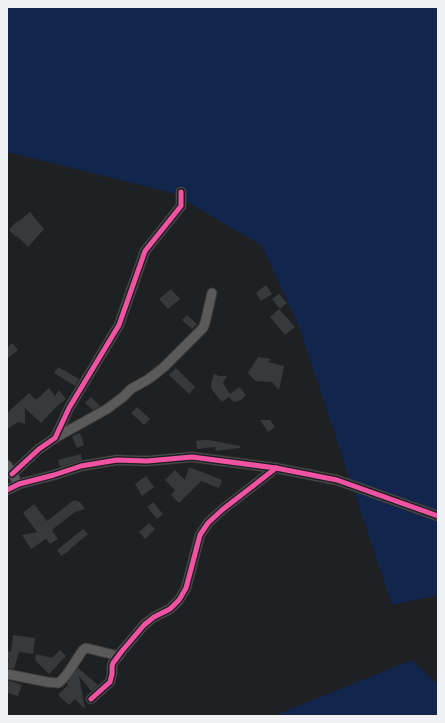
<svg xmlns="http://www.w3.org/2000/svg" width="445" height="723" viewBox="0 0 445 723" font-family="'Sofia Sans Condensed',sans-serif">
	<style>
		.green { fill: #12254d }
		.building { fill: #38393a }
		.lines { fill: none; stroke-linecap: round; stroke-linejoin: round }
		.street-casing { stroke: #3b3b3c; stroke-width: 11 }
		.street { stroke: #5a5a5b; stroke-width: 9 }
		.cycleway-casing { stroke: #1e1f22; stroke-width: 8 }
		.cycleway { stroke: #f153a3; stroke-width: 5 }
	</style>
	<rect width="100%" height="100%" fill="#1f2021"/>
	<!-- green -->
	<g class="green">
		<path d="M7,7H438V595L392,605L299,327L262,246L172,193L7,152Z"/>
		<path d="M412,660L438,685V716H273Z"/>
	</g>
	<!-- building -->
	<g class="building">
		<path d="M30,212L44,229L28,247L17,236L16,237L9,230L17,221L18,222Z"/>
		<path d="M266,285L272,294L261,301L256,293Z"/>
		<path d="M171,289L180,299L168,309L159,299Z"/>
		<path d="M279,294L287,303L280,309L272,299Z"/>
		<path d="M279,309L295,327L285,335L270,317Z"/>
		<path d="M187,315L197,324L192,329L182,320Z"/>
		<path d="M12,343L18,350L7,359V348Z"/>
		<path d="M258,357L271,359L268,362L284,366L279,390L272,382L255,381L248,373Z"/>
		<path d="M58,367L79,379L75,386L54,373Z"/>
		<path d="M176,368L195,387L189,394L169,375Z"/>
		<path d="M214,374L219,376H227L223,383L230,394L239,387L246,395L241,400L234,402L229,397L222,402L212,390L211,385Z"/>
		<path d="M49,388L55,396L59,390L66,399L56,407L41,423L25,408V424L18,422L7,429V413L29,393L36,400Z"/>
		<path d="M91,397L100,406L93,410L85,403Z"/>
		<path d="M137,407L150,419L144,425L131,413Z"/>
		<path d="M260,420H270L275,427L268,432Z"/>
		<path d="M80,433L84,445L77,448L72,436Z"/>
		<path d="M204,440H209L240,446V448L216,451L215,447L197,449L196,441Z"/>
		<path d="M81,454L82,460L60,467L58,460Z"/>
		<path d="M189,467L222,480L219,488L201,481L179,503L171,495L175,490L165,480L175,470L185,480Z"/>
		<path d="M146,476L154,487L142,496L135,484Z"/>
		<path d="M74,500L80,502L85,509L75,512L53,529L54,530L52,531L58,539L50,544L46,539L31,549L22,535L37,532L23,513L34,504L47,521Z"/>
		<path d="M153,502L163,514L157,519L147,507Z"/>
		<path d="M149,523L155,529L145,539L139,532Z"/>
		<path d="M83,529L88,534L69,550V551L61,556L57,550Z"/>
		<path d="M13,635L35,638L33,654L19,652L14,669L7,668L9,659H7V651L11,652Z"/>
		<path d="M60,650L66,656L49,674L35,660L36,654L52,658Z"/>
		<path d="M78,668L98,685L91,691L79,676L85,709L75,699L69,705L58,695L68,685L67,683Z"/>
		<path d="M7,680L22,685L18,696L7,693Z"/>
	</g>
	<g class="lines">
		<!-- street casing -->
		<g class="street-casing">
			<g id="street">
				<path d="M55,438L107,409L123,397L131,389L147,380L154,375L164,367L203,328L205,323L212,293"/>
				<path d="M7,465L15,478"/>
				<path d="M12,474L39,449L55,438L69,408L119,325L145,251L181,206V192"/>
				<path d="M7,490L19,484L54,475L81,466L117,460L147,461L192,457L276,468L337,480L438,516"/>
				<path d="M7,674L47,682L58,683C67,678 76,659 83,650L86,648L119,656"/>
				<path d="M91,699L110,682L112,674V666L113,663L122,651L144,625L154,617L170,609L179,600L186,588L200,535L208,523L222,510L276,468"/>
			</g>
		</g>
		<!-- street -->
		<use href="#street" class="street"/>
		<!-- cycleway casing -->
		<g class="cycleway-casing">
			<g id="cycleway">
				<path d="M12,474L39,449L55,438L69,408L119,325L145,251L181,206V192"/>
				<path d="M7,490L19,484L54,475L81,466L117,460L147,461L192,457L276,468L337,480L438,516"/>
				<path d="M91,699L110,682L112,674V666L113,663L122,651L144,625L154,617L170,609L179,600L186,588L200,535L208,523L222,510L276,468"/>
			</g>
		</g>
		<!-- cycleway -->
		<use href="#cycleway" class="cycleway"/>
	</g>
	<!-- border -->
	<rect width="445" height="723" fill="none" stroke="#f0f1f3" stroke-width="16"/>
</svg>
